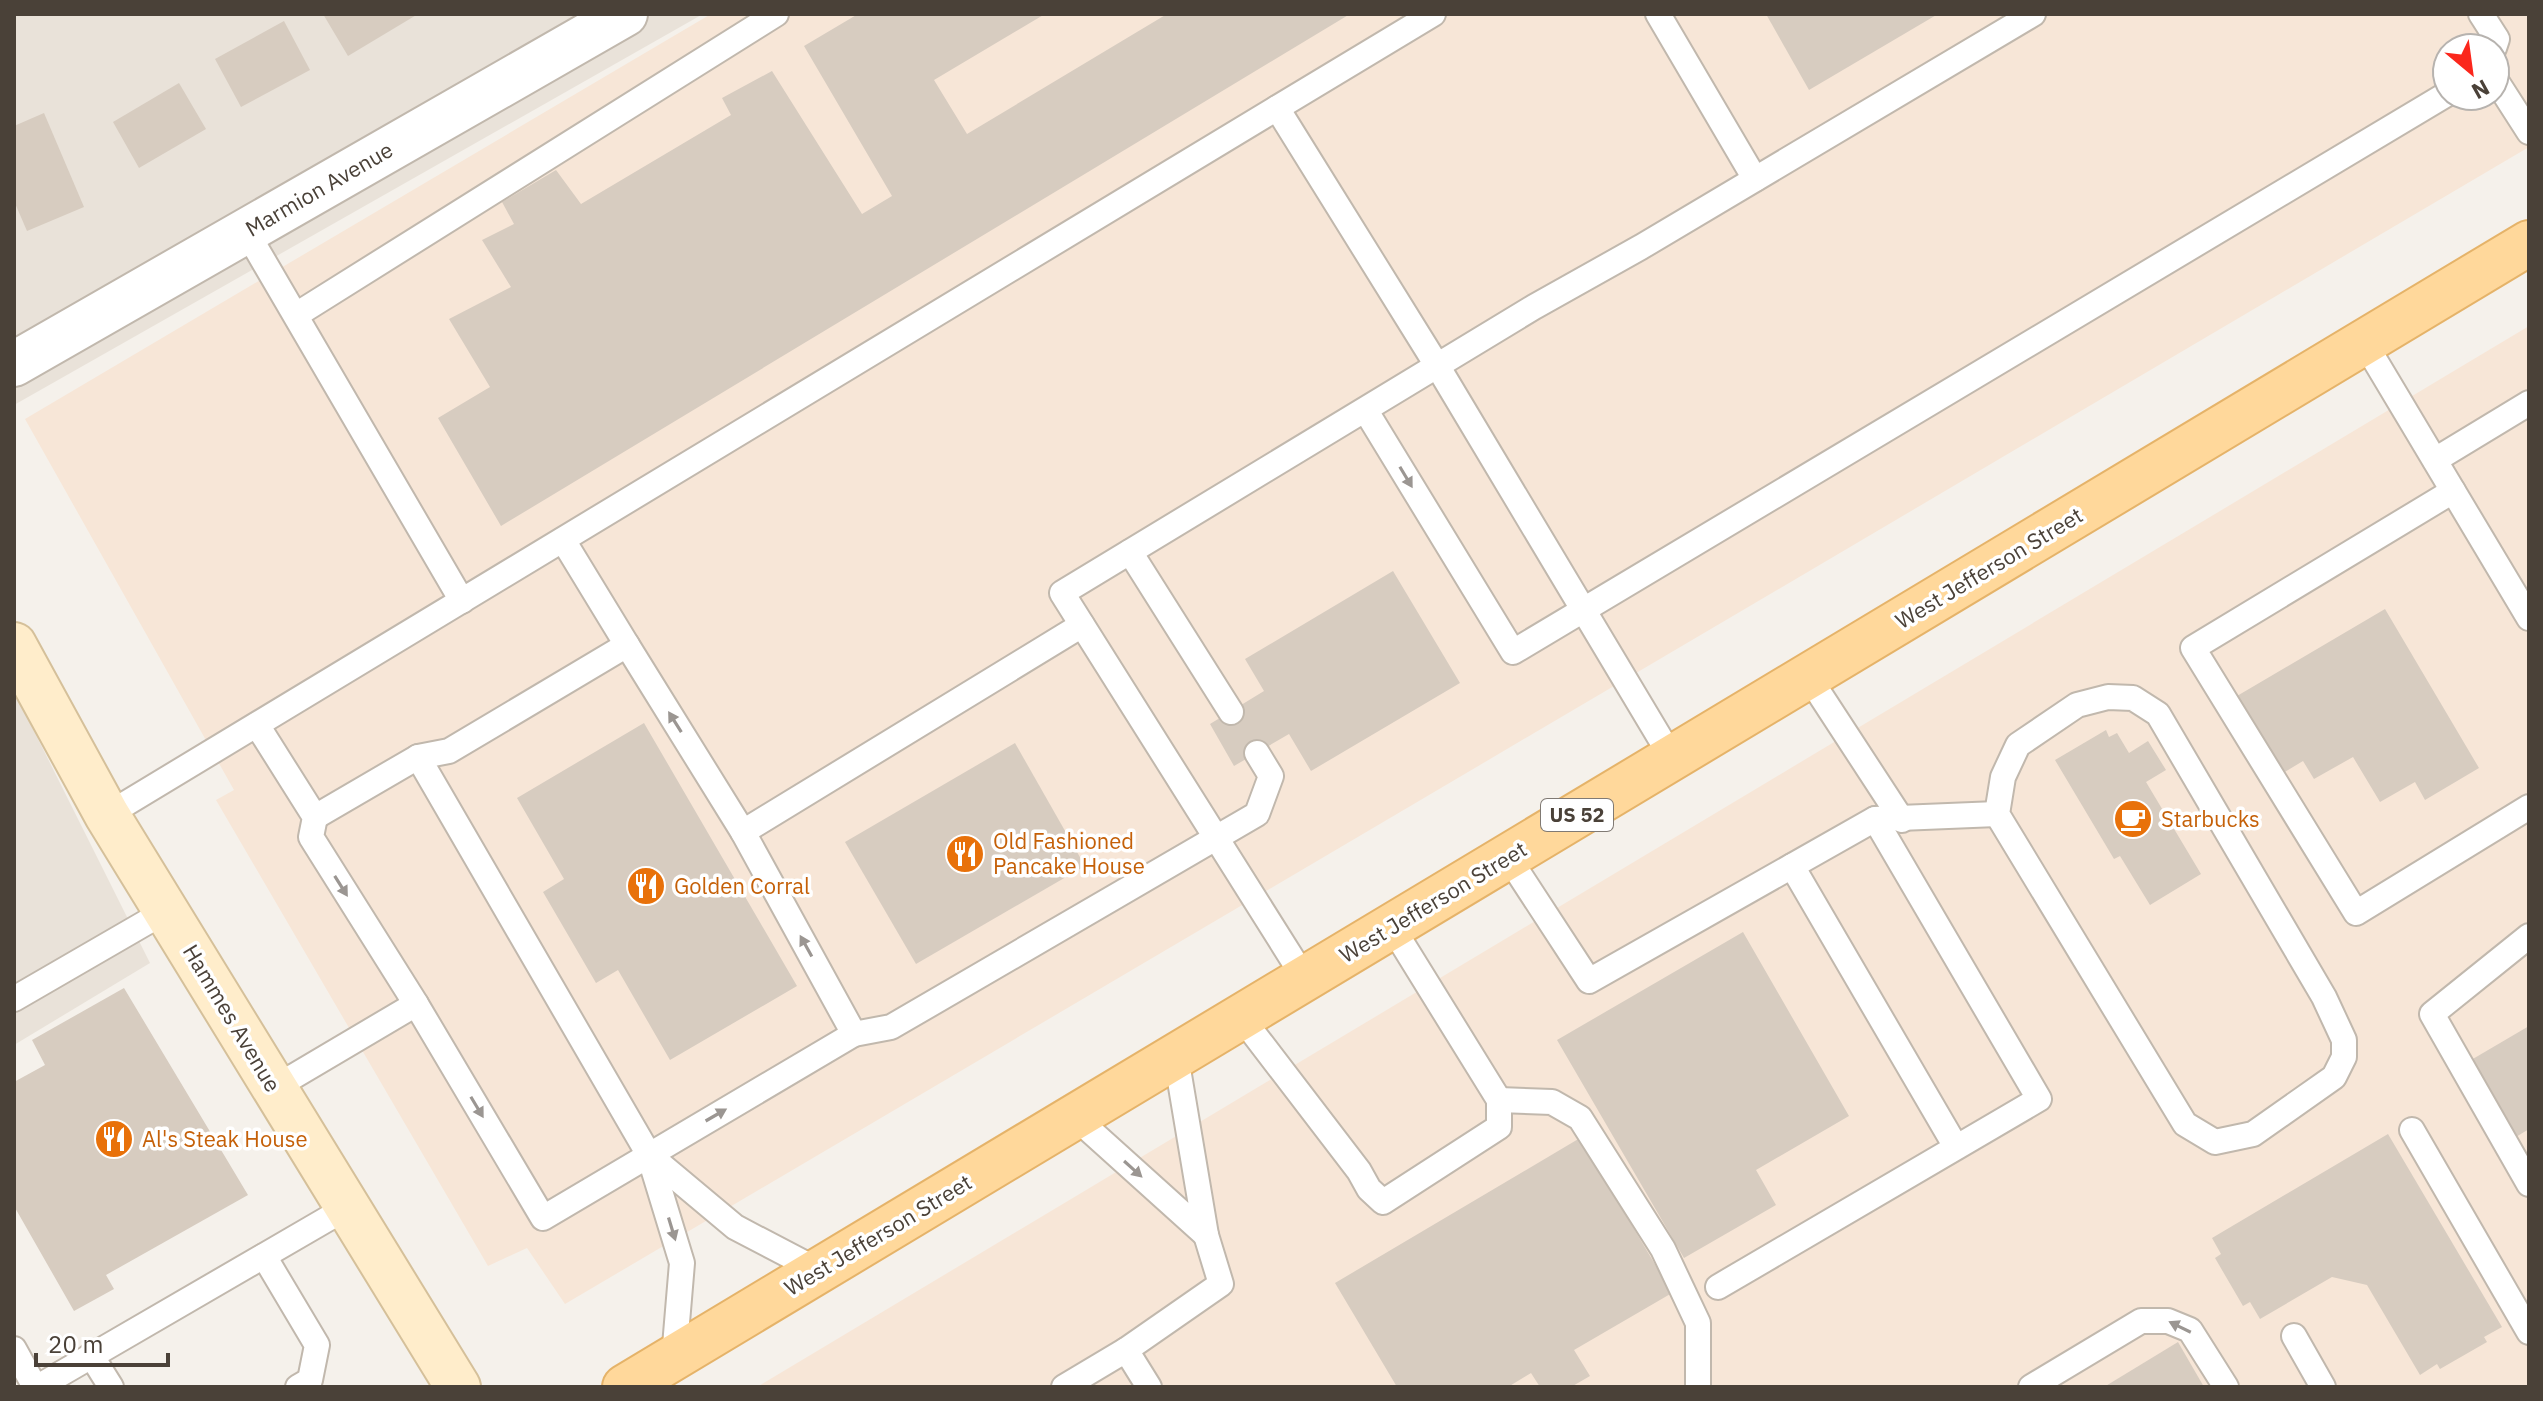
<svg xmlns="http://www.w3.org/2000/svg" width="2543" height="1401" viewBox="0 0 2543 1401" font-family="'IBM Plex Sans',sans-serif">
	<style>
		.residential { fill: #e9e2d9 }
		.commercial { fill: #f7e6d7; fill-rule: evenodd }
		.building { fill: #d7ccc0 }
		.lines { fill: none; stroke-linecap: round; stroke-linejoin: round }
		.lane-casing { stroke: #c1b8ad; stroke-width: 28 }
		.street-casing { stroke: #c1b8ad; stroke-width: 48 }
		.secondary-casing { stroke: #d5c09a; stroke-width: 48 }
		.primary-casing { stroke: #e5b369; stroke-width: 48 }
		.lane { stroke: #fff; stroke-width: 24 }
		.street { stroke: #fff; stroke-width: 44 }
		.secondary { stroke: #ffedcb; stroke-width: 44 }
		.primary { stroke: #ffd89b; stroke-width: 44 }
		.oneway { fill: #9b9692 }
		.labels { text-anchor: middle; stroke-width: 7; stroke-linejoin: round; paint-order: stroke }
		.shield { fill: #fff; stroke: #807a74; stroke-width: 2 }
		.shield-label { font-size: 20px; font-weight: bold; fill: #4a4138 }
		.street-label { font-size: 22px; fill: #4a4138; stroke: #fff }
		.food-label { font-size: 22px; fill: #c56008; stroke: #fff; text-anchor: start }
	</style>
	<rect width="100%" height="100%" fill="#f5f1eb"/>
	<!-- residential -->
	<g class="residential">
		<path d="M14,14H703L14,405Z"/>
		<path d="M14,691L150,963L14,1045Z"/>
	</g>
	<!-- commercial -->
	<g class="commercial">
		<path d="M711,14H2529V147L565,1304L527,1248L488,1266L216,800L234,790L25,419ZM2447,48H2495V96H2447Z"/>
		<path d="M2529,326V1387H757Z"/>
	</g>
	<!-- building -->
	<g class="building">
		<path d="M323,14H418L348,56Z"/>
		<path d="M858,14H1045L934,80L967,134L1167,14H1350L501,526L438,418L490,387L449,319L511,287L482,240L514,224L502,202L556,170L581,204L731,115L722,98L772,71L862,214L892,196L804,46Z"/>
		<path d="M1766,14H1938L1809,90Z"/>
		<path d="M284,21L310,70L241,107L215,59Z"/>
		<path d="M179,83L206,129L139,168L113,122Z"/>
		<path d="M44,113L84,207L27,231L14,201V126Z"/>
		<path d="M1393,571L1460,683L1311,771L1289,734L1234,766L1210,724L1264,691L1245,659Z"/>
		<path d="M2385,609L2479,768L2425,800L2415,782L2380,802L2353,757L2314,779L2303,761L2283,773L2237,696Z"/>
		<path d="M644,723L797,986L670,1060L618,970L596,983L543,892L564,879L517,798Z"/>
		<path d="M2106,730L2109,737L2117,733L2129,753L2148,741L2166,770L2146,782L2201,874L2150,905L2120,856L2114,859L2055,760Z"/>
		<path d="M1015,743L1085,866L916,964L845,842Z"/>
		<path d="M1743,932L1849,1116L1756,1170L1776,1205L1684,1258L1557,1040Z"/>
		<path d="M124,988L248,1195L106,1275L114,1289L74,1311L14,1206V1082L45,1065L32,1040Z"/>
		<path d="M2529,1026V1129L2511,1140L2466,1063Z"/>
		<path d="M2388,1134L2502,1327L2484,1337L2487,1342L2440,1369L2437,1364L2420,1375L2367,1285L2332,1277L2260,1319L2250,1302L2243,1306L2215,1258L2221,1254L2212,1238Z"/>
		<path d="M1580,1138L1672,1293L1574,1350L1590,1376L1571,1387H1540L1531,1373L1508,1387H1397L1335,1283Z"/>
		<path d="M2178,1342L2204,1387H2104Z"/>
	</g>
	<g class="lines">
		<!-- lane casing -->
		<g class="lane-casing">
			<g id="lane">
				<path d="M1658,14L1755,179"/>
				<path d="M2481,14L2497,39L2494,48"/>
				<path d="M2495,79L2529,132"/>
				<path d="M1277,108L1433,14"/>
				<path d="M246,231L462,601"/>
				<path d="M296,315L776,14"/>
				<path d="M2364,342L2529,618"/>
				<path d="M1366,411L1513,652L2447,94"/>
				<path d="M2435,460L2529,403"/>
				<path d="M2453,491L2193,648L2356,913L2529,807"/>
				<path d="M1130,552L1231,712"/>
				<path d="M1808,676L1902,820"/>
				<path d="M2108,697L2133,698L2158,714L2324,997L2344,1040V1057L2334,1077L2253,1134L2215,1142L2185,1124L1997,814L2003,777L2018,745L2077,705Z"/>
				<path d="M257,725L315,817L311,837L416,1004L543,1218L854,1034L743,832L627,645"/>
				<path d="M418,757L649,1155L682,1263L674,1358"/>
				<path d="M107,815L1277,108L1438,367L1672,758"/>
				<path d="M315,817L418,757L449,751L627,645L563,540"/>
				<path d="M743,832L1082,625"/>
				<path d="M1508,857L1589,981L1875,819L1997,814"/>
				<path d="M1792,866L1956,1147"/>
				<path d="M2529,936L2432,1014L2529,1184"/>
				<path d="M1305,979L1062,593L1534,307L1641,247L2033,14"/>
				<path d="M14,999L166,911"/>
				<path d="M1241,1017L1359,1171L1369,1189L1383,1202L1499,1127V1100L1392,927"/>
				<path d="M854,1034L891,1027L1257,814L1271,776L1257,753"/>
				<path d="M274,1088L416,1004"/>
				<path d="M1499,1100L1552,1102L1580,1118L1663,1249L1698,1323V1387"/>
				<path d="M1075,1117L1206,1235L1176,1057"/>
				<path d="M2412,1130L2529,1332"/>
				<path d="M649,1155L735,1227L819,1271"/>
				<path d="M264,1256L317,1345L310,1380L298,1387"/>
				<path d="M1718,1287L2039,1099L1875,819"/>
				<path d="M2294,1336L2323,1387"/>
				<path d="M14,1349L35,1387"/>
				<path d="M1126,1350L1221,1284L1206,1235"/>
				<path d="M91,1355L111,1387"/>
				<path d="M38,1387L348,1207"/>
				<path d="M1064,1387L1126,1350L1149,1387"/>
				<path d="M2031,1387L2141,1321H2168L2190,1330L2226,1387"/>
			</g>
		</g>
		<!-- street casing -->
		<g class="street-casing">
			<path id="street" d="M14,364L625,14"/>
		</g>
		<!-- secondary casing -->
		<g class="secondary-casing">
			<path id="secondary" d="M14,645L107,815L458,1387"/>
		</g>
		<!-- primary casing -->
		<g class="primary-casing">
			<path id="primary" d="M625,1387L2529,243"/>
		</g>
		<!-- lane -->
		<use href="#lane" class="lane"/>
		<!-- street -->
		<use href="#street" class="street"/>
		<!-- secondary -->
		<use href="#secondary" class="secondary"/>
		<!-- primary -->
		<use href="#primary" class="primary"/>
	</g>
	<!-- one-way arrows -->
	<defs><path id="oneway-solid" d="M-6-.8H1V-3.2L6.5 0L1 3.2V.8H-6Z" transform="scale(2)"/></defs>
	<g class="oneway">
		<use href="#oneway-solid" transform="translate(1406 477) rotate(59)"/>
		<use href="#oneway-solid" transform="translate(675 722) rotate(-122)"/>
		<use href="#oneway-solid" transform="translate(341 886) rotate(58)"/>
		<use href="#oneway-solid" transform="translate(806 946) rotate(-119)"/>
		<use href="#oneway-solid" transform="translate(477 1107) rotate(59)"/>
		<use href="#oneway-solid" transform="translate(716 1115) rotate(-30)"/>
		<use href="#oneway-solid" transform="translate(1133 1169) rotate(42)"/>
		<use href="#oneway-solid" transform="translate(672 1229) rotate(73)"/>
		<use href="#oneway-solid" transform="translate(2180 1327) rotate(-154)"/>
	</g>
	<!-- icons -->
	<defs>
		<g id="cafe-disc" transform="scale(2)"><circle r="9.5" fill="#e8710a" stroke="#fff"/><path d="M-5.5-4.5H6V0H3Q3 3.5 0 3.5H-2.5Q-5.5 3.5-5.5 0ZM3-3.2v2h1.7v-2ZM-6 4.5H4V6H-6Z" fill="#fff"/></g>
		<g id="restaurant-disc" transform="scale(2)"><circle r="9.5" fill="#e8710a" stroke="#fff"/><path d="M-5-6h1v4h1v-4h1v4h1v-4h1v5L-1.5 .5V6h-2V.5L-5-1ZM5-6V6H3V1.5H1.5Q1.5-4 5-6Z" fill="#fff"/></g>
	</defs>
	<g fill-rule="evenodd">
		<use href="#cafe-disc" x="2133" y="819"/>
		<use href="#restaurant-disc" x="965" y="854"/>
		<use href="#restaurant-disc" x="646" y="886"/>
		<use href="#restaurant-disc" x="114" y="1139"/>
	</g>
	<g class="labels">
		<!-- shield labels -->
		<rect class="shield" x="1541" y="799" width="72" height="32" rx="6"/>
		<g class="shield-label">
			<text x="1577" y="822">US 52</text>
		</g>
		<!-- street labels -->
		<g class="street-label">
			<text transform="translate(319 189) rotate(-30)" y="8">Marmion Avenue</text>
			<text transform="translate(1989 568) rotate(-31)" y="8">West Jefferson Street</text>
			<text transform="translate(1433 902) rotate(-31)" y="8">West Jefferson Street</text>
			<text transform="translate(232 1018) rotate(59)" y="8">Hammes Avenue</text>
			<text transform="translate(878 1235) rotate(-31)" y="8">West Jefferson Street</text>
		</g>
		<!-- food labels -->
		<g class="food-label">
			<text x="2161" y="827">Starbucks</text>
			<text x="993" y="849">Old Fashioned<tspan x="993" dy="25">Pancake House</tspan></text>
			<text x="674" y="894">Golden Corral</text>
			<text x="142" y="1147">Al's Steak House</text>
		</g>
	</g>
	<!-- border -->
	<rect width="2543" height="1401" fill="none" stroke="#4a4138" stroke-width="32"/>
	<!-- north arrow -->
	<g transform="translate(2471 72) rotate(151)"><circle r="38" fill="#ffffff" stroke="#b7b3af" stroke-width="2"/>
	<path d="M0-6L14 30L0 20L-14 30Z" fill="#fb271c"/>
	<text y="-12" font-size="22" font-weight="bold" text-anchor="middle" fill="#4a4138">N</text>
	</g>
	<!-- scale -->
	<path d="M36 1353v12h132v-12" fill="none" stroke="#4a4138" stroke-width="4"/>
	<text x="48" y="1353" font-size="24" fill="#4a4138" stroke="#ffffff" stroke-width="6" paint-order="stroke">20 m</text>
</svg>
